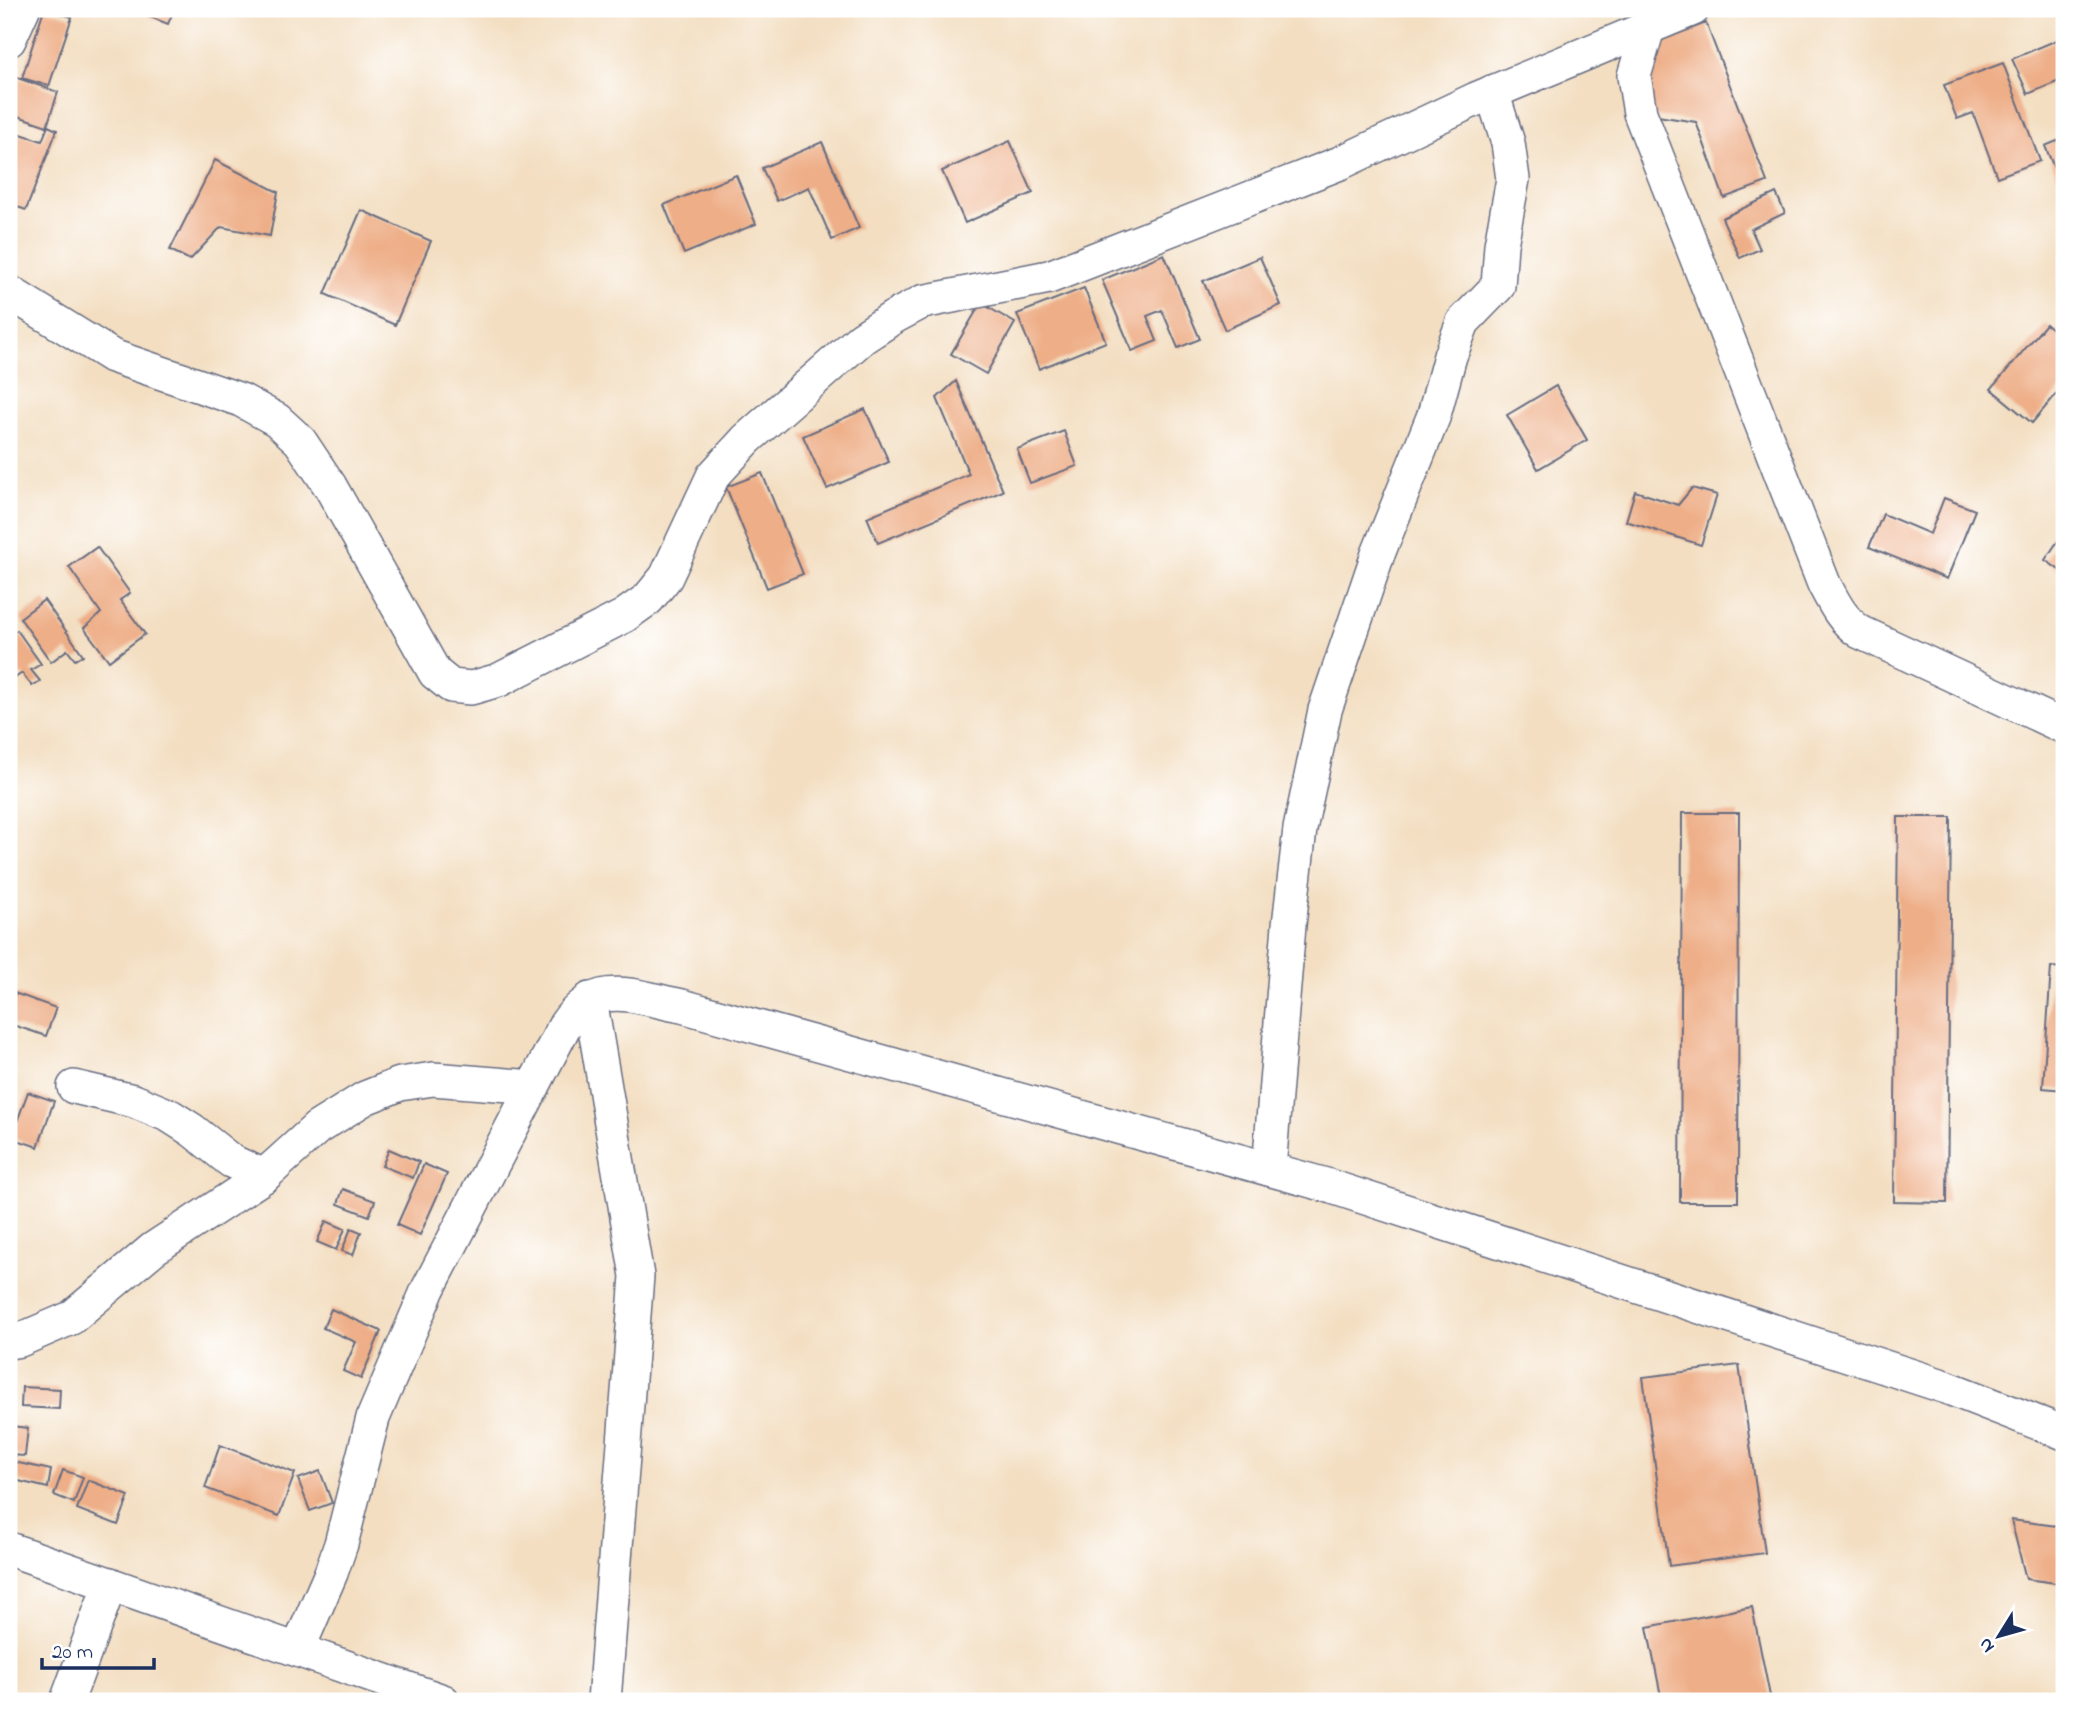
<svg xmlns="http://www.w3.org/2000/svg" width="2073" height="1710" viewBox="0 0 2073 1710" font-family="'Indie Flower',sans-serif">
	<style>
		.building { fill: #eeae87 }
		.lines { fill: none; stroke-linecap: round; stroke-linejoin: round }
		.minor-casing { stroke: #676c81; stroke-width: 36 }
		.minor { stroke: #fff; stroke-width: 33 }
	</style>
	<rect width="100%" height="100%" fill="#fff"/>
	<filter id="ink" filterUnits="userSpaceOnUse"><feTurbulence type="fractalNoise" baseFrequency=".0143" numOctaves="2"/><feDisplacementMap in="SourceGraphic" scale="14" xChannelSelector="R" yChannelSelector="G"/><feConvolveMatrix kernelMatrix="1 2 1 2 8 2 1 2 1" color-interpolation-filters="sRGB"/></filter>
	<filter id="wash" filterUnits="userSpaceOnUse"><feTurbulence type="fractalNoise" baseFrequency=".00686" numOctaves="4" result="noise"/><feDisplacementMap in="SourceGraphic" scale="28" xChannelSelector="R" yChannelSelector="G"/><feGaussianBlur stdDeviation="1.57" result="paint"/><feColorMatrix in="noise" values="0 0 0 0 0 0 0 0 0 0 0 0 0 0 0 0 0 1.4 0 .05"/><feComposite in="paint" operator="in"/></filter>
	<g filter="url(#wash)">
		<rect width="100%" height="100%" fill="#f3dec1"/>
		<g id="blocks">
			<!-- building -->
			<g class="building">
				<path d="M44,9L72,17L49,86L22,78Z"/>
				<path d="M130,9H174L168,24Z"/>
				<path d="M1706,23L1767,182L1724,198L1696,122L1644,114L1656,42Z"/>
				<path d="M2064,37V79L2028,94L2012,59Z"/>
				<path d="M2003,63L2040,161L1997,177L1973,113L1957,119L1944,85Z"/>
				<path d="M9,75L58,92L47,126L9,113Z"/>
				<path d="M48,126L57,130L26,210L9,204V157L18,133L42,141Z"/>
				<path d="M2064,138V192L2045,146Z"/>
				<path d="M1010,141L1033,193L965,223L942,171Z"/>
				<path d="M822,142L859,228L832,240L809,187L777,201L762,168Z"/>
				<path d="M215,160L278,192L270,236L221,227L190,260L170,250Z"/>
				<path d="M736,175L756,224L684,254L664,205Z"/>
				<path d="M1776,193L1785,213L1751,229L1760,249L1740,258L1722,218Z"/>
				<path d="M361,210L431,241L395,325L325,294Z"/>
				<path d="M1164,254L1200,339L1178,348L1162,310L1147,316L1157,341L1132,351L1102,280Z"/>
				<path d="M1260,257L1281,305L1225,330L1203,281Z"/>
				<path d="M1084,288L1106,342L1039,369L1017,314Z"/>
				<path d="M981,303L1015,323L986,374L951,354Z"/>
				<path d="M2046,324L2064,339V385L2032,423L1991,389Z"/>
				<path d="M956,381L1003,491L878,543L867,517L969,474L937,398Z"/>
				<path d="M1556,386L1587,440L1538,469L1507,415Z"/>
				<path d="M865,409L889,462L827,489L803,436Z"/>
				<path d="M1064,431L1077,466L1030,483L1017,449Z"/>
				<path d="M762,473L803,574L767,588L726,487Z"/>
				<path d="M1692,488L1717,495L1701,545L1626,521L1635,491L1678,505Z"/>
				<path d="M1944,498L1975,510L1947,579L1869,547L1883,514L1930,534Z"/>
				<path d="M2064,532V573L2045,560Z"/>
				<path d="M97,547L130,593L120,600L145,634L109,661L84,628L101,613L69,567Z"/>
				<path d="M44,600L83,655L75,660L67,650L51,662L20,618Z"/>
				<path d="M17,630L41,664L31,670L40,681L32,686L22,673L15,678L9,669V635Z"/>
				<path d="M1682,813H1739L1738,1202H1680Z"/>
				<path d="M1898,817H1951L1947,1203L1894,1202Z"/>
				<path d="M2051,967L2064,968V1090L2043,1088Z"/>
				<path d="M9,991L56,1008L46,1036L13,1025L9,1036Z"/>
				<path d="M28,1092L54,1101L38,1147L11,1138Z"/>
				<path d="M389,1149L419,1162L413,1178L382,1166Z"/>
				<path d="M424,1164L447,1174L420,1235L397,1225Z"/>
				<path d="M343,1189L375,1201L369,1216L338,1204Z"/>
				<path d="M326,1221L345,1229L336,1250L317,1242Z"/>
				<path d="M351,1228L361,1232L353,1255L342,1251Z"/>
				<path d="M331,1309L381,1331L361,1379L343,1371L356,1342L323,1328Z"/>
				<path d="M1739,1365L1765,1553L1669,1566L1643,1377Z"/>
				<path d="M22,1387L60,1389L59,1409L21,1407Z"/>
				<path d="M11,1426L28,1428L25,1456L9,1455Z"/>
				<path d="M220,1445L295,1473L279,1516L205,1488Z"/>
				<path d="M14,1462L51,1470L48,1488L10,1479Z"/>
				<path d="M63,1470L83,1477L74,1503L54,1495Z"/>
				<path d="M320,1471L332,1503L310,1511L298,1479Z"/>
				<path d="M88,1480L129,1496L118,1525L77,1509Z"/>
				<path d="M2011,1520L2064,1527V1584L2026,1579Z"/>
				<path d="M1752,1607L1771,1701H1662L1647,1627Z"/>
			</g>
		</g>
	</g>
	<g filter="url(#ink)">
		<use href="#blocks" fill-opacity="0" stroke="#676c81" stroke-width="2"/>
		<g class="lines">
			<!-- minor casing -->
			<g class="minor-casing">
				<g id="minor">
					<path d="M1649,25L1634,76L1640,113L1824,584C1834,603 1842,620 1860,632L2064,727"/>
					<path d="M9,40L23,9"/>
					<path d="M9,292L112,356L241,400L277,420L300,441L330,486L435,673L451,686L471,688L499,680L624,616L648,599L666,577L713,476L747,439L862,338L894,317L922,302L1049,277L1340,163L1476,99L1693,9"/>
					<path d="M590,999L637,1276L604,1701"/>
					<path d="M74,1087L134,1101L170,1116L192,1130L231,1161L264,1176"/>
					<path d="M1269,1169L1289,925L1300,829L1325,710L1378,554L1434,415L1450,356L1463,322L1498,286L1501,245L1513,179L1508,143L1492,92"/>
					<path d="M9,1342L20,1340L71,1318L153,1249L264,1176L317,1128L365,1098L400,1084L433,1079L533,1087"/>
					<path d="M9,1549L443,1701"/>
					<path d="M298,1649L331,1573L341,1544L373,1418L428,1289L565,1025C597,977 634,997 682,1006L1326,1185L1946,1387L2064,1433"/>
					<path d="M67,1701L110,1584"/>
				</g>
			</g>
			<!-- minor -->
			<use href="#minor" class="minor"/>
		</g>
	</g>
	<!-- margin -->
	<rect width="2073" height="1710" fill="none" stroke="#fff" stroke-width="35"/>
	<!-- north arrow -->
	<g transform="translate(1999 1636) rotate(233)" stroke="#ffffff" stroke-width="5" paint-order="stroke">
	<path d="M0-5L12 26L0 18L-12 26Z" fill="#1b2f5e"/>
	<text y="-10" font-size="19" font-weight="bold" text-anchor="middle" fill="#1b2f5e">N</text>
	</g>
	<!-- scale -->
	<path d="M42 1658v10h112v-10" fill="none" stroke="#1b2f5e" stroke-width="3.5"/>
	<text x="52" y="1658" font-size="21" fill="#1b2f5e" stroke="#ffffff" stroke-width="5" paint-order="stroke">20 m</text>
</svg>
